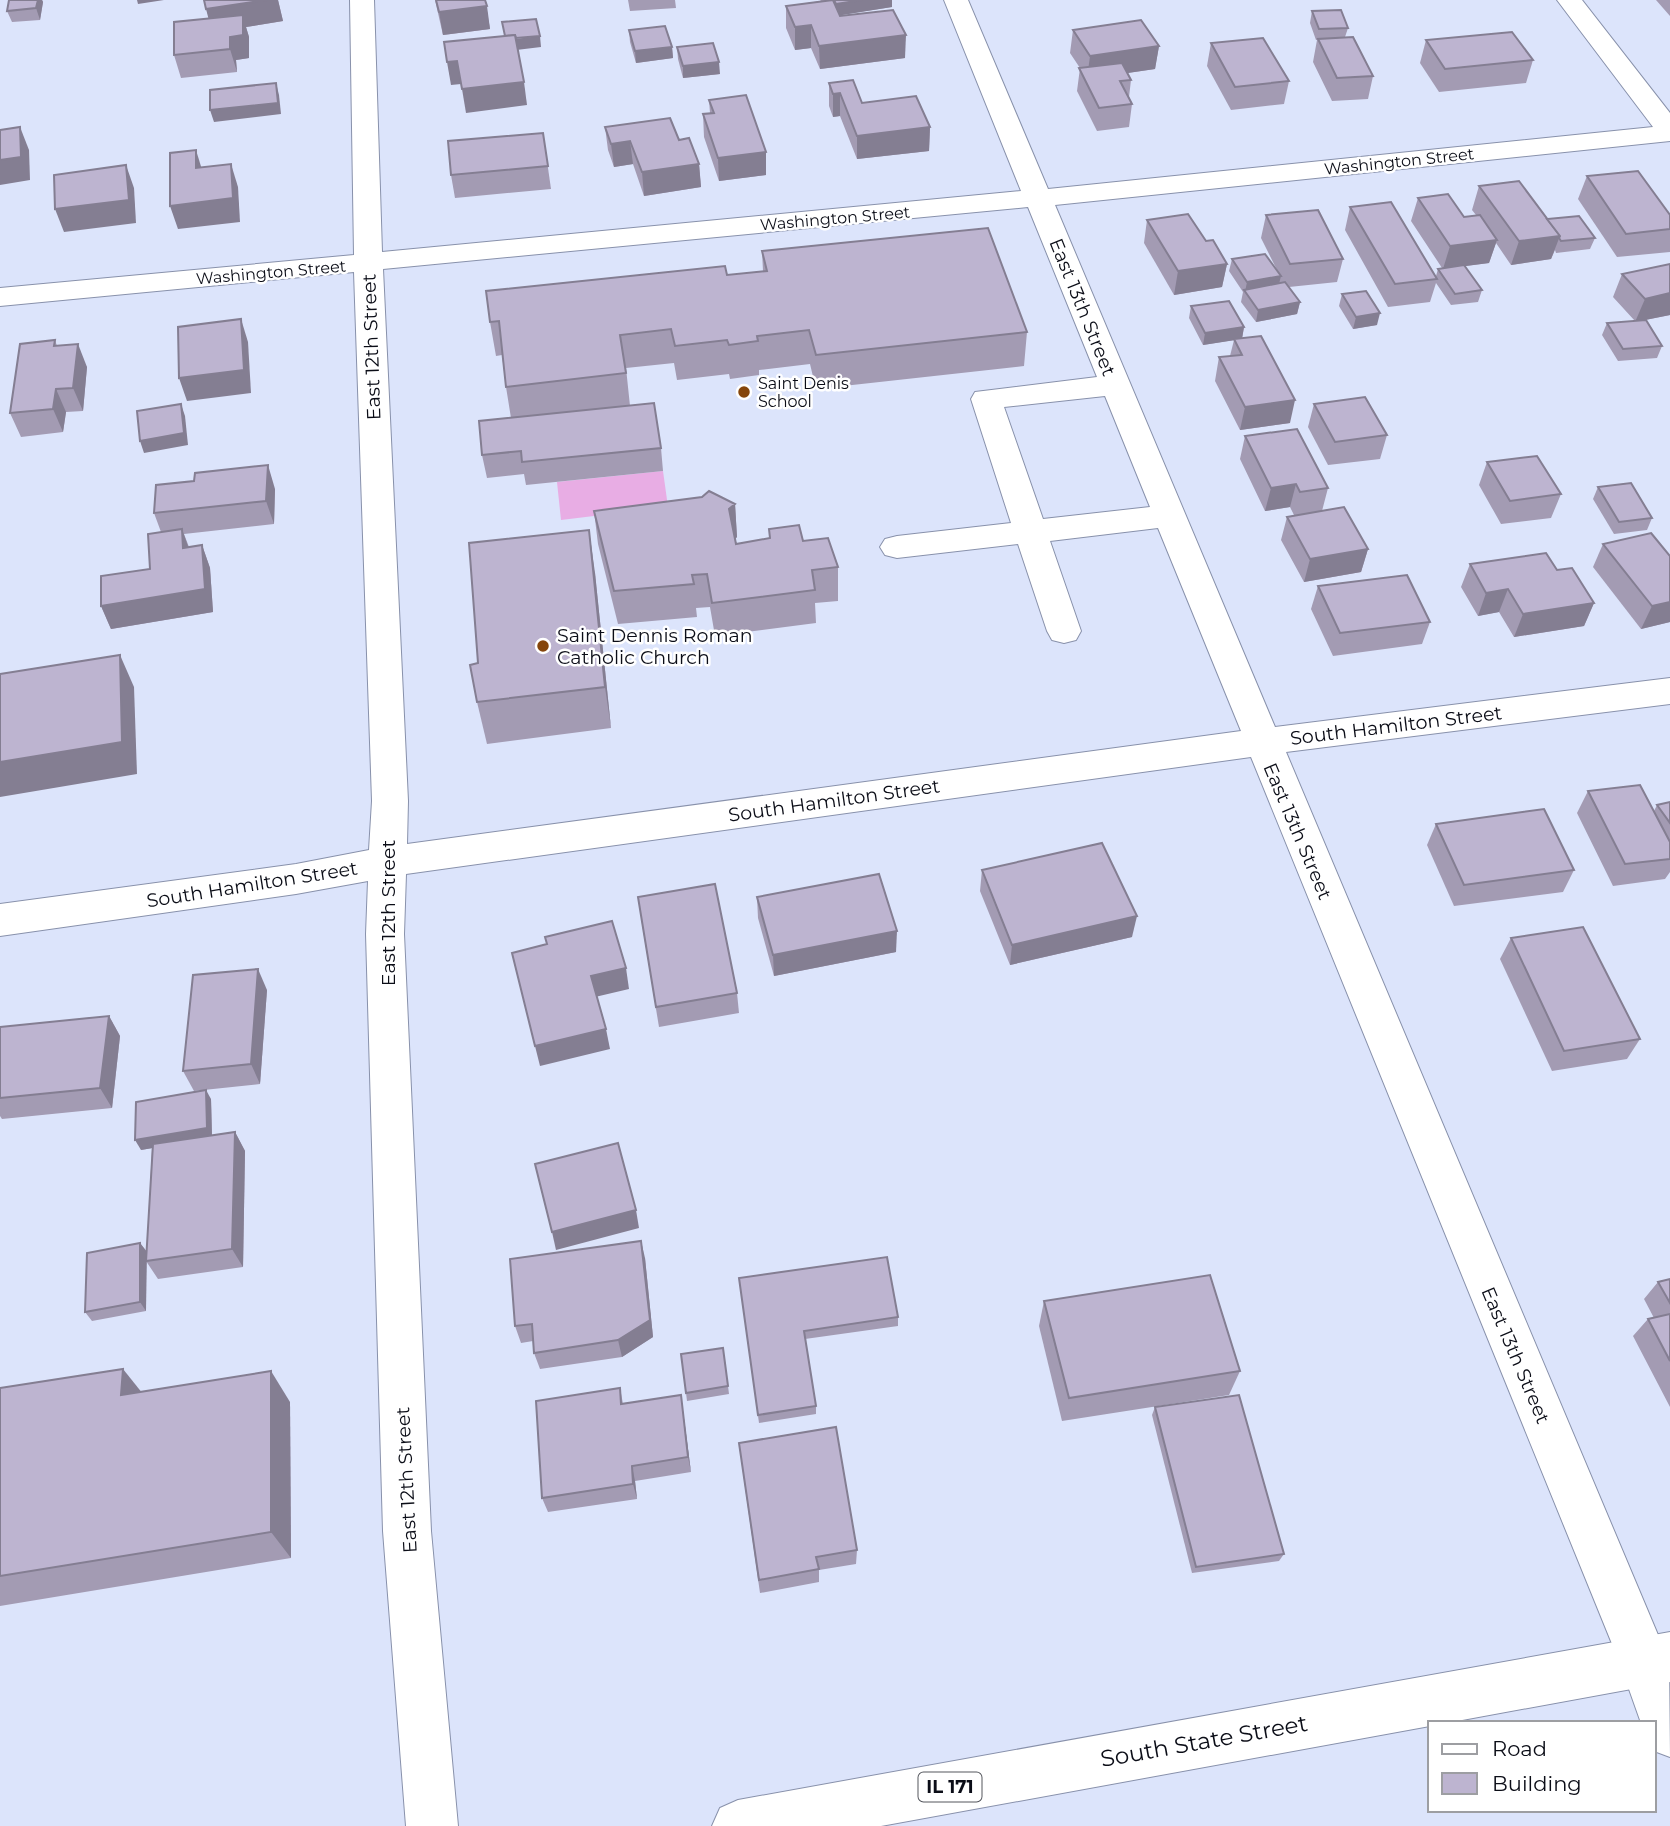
<svg xmlns="http://www.w3.org/2000/svg" width="1670" height="1826" viewBox="0 0 1670 1826" font-family="Montserrat,sans-serif">
	<style>
		.green { fill: #e8ade4 }
		.lines { fill: none; stroke-linecap: round; stroke-linejoin: round }
		.minor-casing { stroke: #8891ab; stroke-width: 2 }
		.major-casing { stroke: #8891ab; stroke-width: 2 }
		.minor { fill: #fff; fill-rule: evenodd }
		.major { fill: #fff; fill-rule: evenodd }
		.wall { fill: #a39bb3 }
		.shaded-wall { fill: #847e92 }
		.building { fill: #bdb4d0; stroke: #847e92; stroke-width: 2 }
		.poi-dot { fill: #85450b; stroke: #fff; stroke-width: 2.5 }
		.labels { text-anchor: middle; stroke-width: 5; stroke-linejoin: round; paint-order: stroke }
		.far-street-label { font-size: 16px; fill: #0b0d17; stroke: #fff }
		.far-poi-label { font-size: 16px; fill: #0b0d17; stroke: #fff; text-anchor: start }
		.shield { fill: #fff; stroke: #54565d; stroke-width: 2 }
		.shield-label { font-size: 18px; font-weight: bold; fill: #0b0d17 }
		.street-label { font-size: 19px; fill: #0b0d17; stroke: #fff }
		.poi-label { font-size: 19px; fill: #0b0d17; stroke: #fff; text-anchor: start }
		.near-street-label { font-size: 23px; fill: #0b0d17; stroke: #fff }
	</style>
	<rect width="100%" height="100%" fill="#dce4fb"/>
	<!-- green -->
	<path class="green" d="M663,471L668,507L561,520L557,482Z"/>
	<g class="lines">
		<!-- minor casing -->
		<g class="minor-casing">
			<path id="minor" d="M350,0H374L382,252L1021,191L944,0H968L1048,189L1653,127L1557,0H1582L1670,113V141L1055,205L1275,727L1670,678V704L1286,752L1669,1661L1670,1757L1654,1751V1723H1641L1619,1661L1251,757L406,874L404,934L431,1531L458,1826H406L383,1531L366,934L368,881L296,894L0,936V904L296,864L369,850L372,801L354,272L0,306V288L354,255ZM1028,207L1097,377L975,392L971,399L1011,523L897,536L885,539L880,547L885,555L897,558L1018,544L1047,631L1052,640L1064,643L1076,640L1081,631L1050,541L1158,528L1241,731L407,844L408,801L383,269ZM1105,396L1150,507L1043,519L1004,407Z"/>
		</g>
		<!-- major casing -->
		<g class="major-casing">
			<path id="major" d="M1670,1632V1682L1446,1723H1430V1726L881,1826H712L720,1808L738,1800Z"/>
		</g>
		<!-- minor -->
		<use href="#minor" class="minor"/>
		<!-- major -->
		<use href="#major" class="major"/>
	</g>
	<!-- wall -->
	<g class="wall">
		<path d="M9,0H42L43,2L40,20L12,22L7,11Z"/>
		<path d="M204,0H278L283,21L246,27L249,37V58L236,60L237,72L181,78L174,55L209,18Z"/>
		<path d="M435,0H485L490,29L443,35Z"/>
		<path d="M628,0H675L676,8L630,11Z"/>
		<path d="M820,0H892V7L840,15L905,58L820,69L811,48L795,50L786,28V6L821,1Z"/>
		<path d="M1656,0H1670V16Z"/>
		<path d="M1312,11L1348,28L1345,37L1373,76L1368,99L1332,101L1313,62L1317,40H1316L1310,23Z"/>
		<path d="M629,30L672,47L673,58L636,63L630,42Z"/>
		<path d="M1073,30L1159,46L1155,69L1127,73L1131,80L1129,97L1132,104L1129,127L1097,131L1077,91L1080,68L1070,53Z"/>
		<path d="M1426,40L1533,60L1526,83L1439,92L1420,63Z"/>
		<path d="M1211,43L1289,81L1284,104L1231,110L1207,66Z"/>
		<path d="M677,47L720,74L683,78L678,59Z"/>
		<path d="M829,83L862,103L930,127L929,151L857,159L840,116L833,117L829,106Z"/>
		<path d="M709,100L766,152V175L719,181L704,137L703,114L710,113Z"/>
		<path d="M605,127L679,140L699,164L701,187L644,196L633,164L614,167L608,150Z"/>
		<path d="M543,133L551,189L455,198L451,175Z"/>
		<path d="M1587,176L1670,215V252L1617,257L1578,199Z"/>
		<path d="M1479,186L1547,219L1595,238L1590,249L1556,253L1555,250L1551,259L1511,265L1496,243L1489,263L1465,266L1482,290L1478,302L1451,305L1436,283L1430,302L1388,307L1345,230L1350,207L1436,276L1438,269L1442,268L1411,221L1418,198L1464,217L1476,215L1472,210Z"/>
		<path d="M1266,215L1343,259L1337,282L1289,287L1300,302L1297,314L1256,322L1241,302L1243,292L1229,271L1232,259L1278,272L1261,238Z"/>
		<path d="M1147,220L1206,241L1227,264L1222,287L1174,295L1144,243Z"/>
		<path d="M762,251L1027,332L1024,366L816,389L810,364L759,370V375L730,379L729,374L677,380L674,363L626,368L630,406L661,448L663,471L526,485L524,474L487,478L482,455L511,418L506,387L502,355L496,356L490,322L727,275L763,271Z"/>
		<path d="M1670,264V315L1640,321L1662,346L1657,358L1618,361L1602,335L1607,323L1635,321L1613,297L1622,274Z"/>
		<path d="M1342,294L1377,325L1353,329L1339,306Z"/>
		<path d="M1191,306L1244,327L1242,338L1290,423L1240,430L1215,381L1219,357L1230,356L1234,340L1203,345L1189,318Z"/>
		<path d="M55,340L57,346L87,367L83,411L66,412L63,432L21,437L10,413Z"/>
		<path d="M1314,404L1387,435L1380,459L1328,465L1308,427Z"/>
		<path d="M1245,436L1328,488L1322,511L1368,549L1361,572L1304,582L1281,540L1287,517L1294,515L1290,507L1265,511L1240,459Z"/>
		<path d="M1487,462L1561,494L1551,518L1501,524L1479,485Z"/>
		<path d="M1598,487L1652,518L1647,530L1614,534L1593,499Z"/>
		<path d="M275,489L274,524L184,534L189,547L202,545L210,568L213,612L111,629L101,606L150,569L161,532L154,513Z"/>
		<path d="M735,504L737,537L735,539L736,544L770,538L769,529L803,541L838,567V601L815,603L816,623L715,636L710,607L696,608L697,617L618,624L598,544L594,511Z"/>
		<path d="M1603,544L1670,556V622L1641,629L1593,567Z"/>
		<path d="M1470,564L1557,570L1594,603L1584,626L1514,637L1499,612L1478,616L1461,587Z"/>
		<path d="M595,573L611,728L487,744L477,702L478,663Z"/>
		<path d="M1318,586L1430,622L1422,644L1333,656L1311,609Z"/>
		<path d="M1588,791L1654,811L1657,805L1670,802V872L1665,879L1613,886L1577,813Z"/>
		<path d="M1436,824L1574,870L1563,892L1454,906L1427,845Z"/>
		<path d="M982,870L1132,937L1010,965L980,891Z"/>
		<path d="M757,897L896,952L774,976L758,918Z"/>
		<path d="M641,918L737,993L739,1013L659,1027Z"/>
		<path d="M1511,938L1640,1039L1627,1059L1552,1071L1500,959Z"/>
		<path d="M267,990L260,1084L194,1091L183,1071Z"/>
		<path d="M109,1016L120,1036L112,1108L2,1119L0,1116V1027Z"/>
		<path d="M211,1099L212,1135L235,1132L245,1151L243,1267L158,1279L146,1261V1311L92,1321L85,1312L140,1243L147,1252L152,1148L141,1150Z"/>
		<path d="M645,1258L653,1337L622,1357L540,1369L534,1353L533,1341L521,1343L515,1326Z"/>
		<path d="M739,1278L898,1317V1326L805,1339L816,1406V1414L759,1423Z"/>
		<path d="M1670,1279V1407L1633,1336L1648,1319L1654,1318L1644,1299L1658,1282Z"/>
		<path d="M1044,1301L1240,1371L1229,1395L1062,1421L1039,1326Z"/>
		<path d="M681,1354L728,1386L729,1394L687,1401Z"/>
		<path d="M0,1388L141,1392L290,1402L291,1558L0,1606Z"/>
		<path d="M620,1388L623,1404L681,1395L691,1472L635,1481L637,1499L548,1512L542,1498Z"/>
		<path d="M1155,1407L1284,1554L1279,1561L1192,1573L1152,1415Z"/>
		<path d="M741,1459L857,1550L856,1564L819,1570V1582L760,1593Z"/>
	</g>
	<!-- shaded-wall -->
	<g class="shaded-wall">
		<path d="M38,0H42L43,2L40,20L36,8Z"/>
		<path d="M137,0H164L138,4Z"/>
		<path d="M267,0H278L283,21L246,27L249,37V58L236,60L237,72L230,49L212,32L206,9Z"/>
		<path d="M862,0H892V7L836,16V4Z"/>
		<path d="M487,6L490,29L443,35L439,12Z"/>
		<path d="M811,25V48L795,50V27Z"/>
		<path d="M906,35L905,58L820,69L819,46Z"/>
		<path d="M540,36L541,47L507,51L505,40Z"/>
		<path d="M1159,46L1155,69L1087,79L1090,56Z"/>
		<path d="M672,47L673,58L636,63L635,51Z"/>
		<path d="M457,61L461,84L451,85L447,62Z"/>
		<path d="M719,62L720,74L683,78V66Z"/>
		<path d="M524,82L527,105L466,113L462,89Z"/>
		<path d="M276,83L279,95L281,114L214,122L210,110Z"/>
		<path d="M840,93V116L833,117V94Z"/>
		<path d="M20,127L29,150L30,180L0,185V160Z"/>
		<path d="M930,127L929,151L857,159V136Z"/>
		<path d="M630,141L633,164L614,167L611,144Z"/>
		<path d="M196,150L203,173L196,168Z"/>
		<path d="M766,152V175L719,181L718,158Z"/>
		<path d="M231,164L238,187L240,222L178,229L170,206Z"/>
		<path d="M699,164L701,187L644,196L642,172Z"/>
		<path d="M126,165L134,188L136,223L64,232L55,209Z"/>
		<path d="M1560,236L1551,259L1511,265L1519,241Z"/>
		<path d="M1497,240L1489,263L1443,269L1450,246Z"/>
		<path d="M1227,264L1222,287L1174,295L1178,271Z"/>
		<path d="M1281,276L1278,288L1245,292L1247,282Z"/>
		<path d="M1670,293V315L1635,322L1645,299Z"/>
		<path d="M1300,302L1297,314L1256,322L1258,310Z"/>
		<path d="M1380,313L1377,325L1353,329L1356,317Z"/>
		<path d="M241,319L248,342L251,393L187,401L179,378Z"/>
		<path d="M1244,327L1242,339L1203,345L1205,333Z"/>
		<path d="M78,344L87,367L83,411L73,388Z"/>
		<path d="M56,389L66,412L63,432L53,409Z"/>
		<path d="M1295,400L1290,423L1240,430L1245,407Z"/>
		<path d="M181,404L185,416L188,445L144,453L140,441Z"/>
		<path d="M268,465L275,489L274,524L266,501Z"/>
		<path d="M1296,484L1290,507L1265,511L1271,488Z"/>
		<path d="M735,504L737,537L731,543L729,509Z"/>
		<path d="M182,529L190,552L183,548Z"/>
		<path d="M589,530L595,573L611,728L605,687Z"/>
		<path d="M202,545L210,568L213,612L111,629L101,606Z"/>
		<path d="M1368,549L1361,572L1304,582L1310,559Z"/>
		<path d="M1508,589L1499,612L1478,616L1486,593Z"/>
		<path d="M1670,602V622L1641,629L1652,606Z"/>
		<path d="M1594,603L1584,626L1514,637L1523,614Z"/>
		<path d="M120,655L134,687L137,774L0,797V762Z"/>
		<path d="M1137,916L1132,937L1010,965L1012,945Z"/>
		<path d="M897,931L896,952L774,976L773,955Z"/>
		<path d="M626,968L629,989L595,997L591,976Z"/>
		<path d="M258,969L267,990L260,1084L251,1064Z"/>
		<path d="M109,1016L120,1036L112,1108L100,1088Z"/>
		<path d="M606,1029L610,1049L540,1066L535,1046Z"/>
		<path d="M206,1090L211,1099L212,1138L141,1150L135,1140Z"/>
		<path d="M235,1132L245,1151L243,1267L232,1249Z"/>
		<path d="M636,1210L639,1228L556,1250L552,1232Z"/>
		<path d="M641,1241L645,1258L653,1337L622,1357L618,1340Z"/>
		<path d="M140,1243L147,1252L146,1311L140,1302Z"/>
		<path d="M123,1369L147,1399L121,1395Z"/>
		<path d="M271,1371L290,1402L291,1558L271,1532Z"/>
		<path d="M681,1395L683,1411L691,1472L688,1457Z"/>
		<path d="M632,1466L635,1481L637,1499L633,1484Z"/>
	</g>
	<!-- building -->
	<g class="building">
		<path d="M9,0H38L36,8L7,11Z"/>
		<path d="M204,0H267L206,9Z"/>
		<path d="M436,0H485L487,6L439,12Z"/>
		<path d="M833,0L840,16L893,10L906,35L819,46L811,25L795,27L786,6Z"/>
		<path d="M834,0H862L836,4Z"/>
		<path d="M1341,10L1348,28L1319,29L1312,11Z"/>
		<path d="M243,15V35L230,37V49L174,55V22Z"/>
		<path d="M536,19L540,36L516,38L515,35L505,36L502,22Z"/>
		<path d="M1141,20L1159,46L1090,56L1073,30Z"/>
		<path d="M665,26L672,47L635,51L629,30Z"/>
		<path d="M1512,32L1533,60L1445,69L1426,40Z"/>
		<path d="M515,35L524,82L462,89L457,61L447,62L444,42Z"/>
		<path d="M1353,37L1373,76L1337,78L1318,39Z"/>
		<path d="M1263,38L1289,81L1235,87L1211,43Z"/>
		<path d="M713,43L719,62L683,66L677,47Z"/>
		<path d="M1122,63L1131,80L1120,81L1132,104L1099,108L1079,68Z"/>
		<path d="M853,80L862,103L916,96L930,127L857,136L840,93L833,94L829,83Z"/>
		<path d="M276,83L278,103L210,110V90Z"/>
		<path d="M746,95L766,152L718,158L703,114L714,113L709,100Z"/>
		<path d="M670,118L679,140L689,138L699,164L642,172L630,141L611,144L605,127Z"/>
		<path d="M20,127L21,157L0,160V130Z"/>
		<path d="M543,133L548,166L451,175L448,141Z"/>
		<path d="M196,150V168L231,164L233,198L170,206V153Z"/>
		<path d="M126,165L129,200L55,209L54,175Z"/>
		<path d="M1638,171L1670,215V229L1626,234L1587,176Z"/>
		<path d="M1519,181L1560,236L1519,241L1479,186Z"/>
		<path d="M1448,194L1464,217L1480,215L1497,240L1450,246L1418,198Z"/>
		<path d="M1391,202L1437,279L1395,284L1350,207Z"/>
		<path d="M1318,210L1343,259L1290,264L1266,215Z"/>
		<path d="M1188,214L1206,241L1213,240L1227,264L1178,271L1147,220Z"/>
		<path d="M1579,216L1595,238L1561,241L1559,238L1560,236L1547,219Z"/>
		<path d="M988,228L1027,332L816,355L809,330L757,336L758,341L729,345L727,340L675,346L671,329L620,335L626,373L506,387L499,321L490,322L486,291L725,266L727,275L767,271L762,251Z"/>
		<path d="M1265,254L1281,276L1247,282L1232,259Z"/>
		<path d="M1670,264V293L1645,299L1622,274Z"/>
		<path d="M1464,265L1482,290L1455,294L1438,269Z"/>
		<path d="M1285,282L1300,302L1258,310L1244,290Z"/>
		<path d="M1366,291L1380,313L1356,317L1342,294Z"/>
		<path d="M1229,301L1244,327L1205,333L1191,306Z"/>
		<path d="M241,319L244,370L179,378L178,327Z"/>
		<path d="M1646,320L1662,346L1623,349L1607,323Z"/>
		<path d="M1261,336L1295,400L1245,407L1219,357L1242,355L1234,339Z"/>
		<path d="M55,340L54,346L78,344L73,388L56,389L53,409L10,413L20,344Z"/>
		<path d="M1365,397L1387,435L1335,442L1314,404Z"/>
		<path d="M654,403L661,448L522,462L521,451L482,455L479,421Z"/>
		<path d="M181,404L184,433L140,441L137,411Z"/>
		<path d="M1297,429L1328,488L1300,492L1296,484L1271,488L1245,436Z"/>
		<path d="M1537,456L1561,494L1510,501L1487,462Z"/>
		<path d="M268,465L266,501L154,513L156,485L194,481L195,473Z"/>
		<path d="M1631,483L1652,518L1619,522L1598,487Z"/>
		<path d="M709,491L735,504L729,509L736,544L770,538L769,529L799,525L803,541L828,538L838,567L812,570L815,590L712,603L707,574L692,575L694,584L614,591L594,511L702,497Z"/>
		<path d="M1344,507L1368,549L1310,559L1287,517Z"/>
		<path d="M182,529L183,548L202,545L205,589L101,606V576L150,569L148,534Z"/>
		<path d="M589,530L605,687L477,702L470,665L478,663L469,543Z"/>
		<path d="M1651,533L1670,556V602L1652,606L1603,544Z"/>
		<path d="M1546,553L1557,570L1572,568L1594,603L1523,614L1508,589L1486,593L1470,564Z"/>
		<path d="M1407,575L1430,622L1340,633L1318,586Z"/>
		<path d="M120,655L122,742L0,762V674Z"/>
		<path d="M1640,785L1670,842V859L1625,864L1588,791Z"/>
		<path d="M1670,802V823L1657,805Z"/>
		<path d="M1544,809L1574,870L1464,885L1436,824Z"/>
		<path d="M1102,843L1137,916L1012,945L982,870Z"/>
		<path d="M879,874L897,931L773,955L757,897Z"/>
		<path d="M715,884L737,993L656,1007L638,897Z"/>
		<path d="M612,921L626,968L591,976L606,1029L535,1046L512,953L547,944L545,937Z"/>
		<path d="M1583,927L1640,1039L1564,1051L1511,938Z"/>
		<path d="M258,969L251,1064L183,1071L193,975Z"/>
		<path d="M109,1016L100,1088L0,1098V1027Z"/>
		<path d="M206,1090L207,1128L135,1140L136,1102Z"/>
		<path d="M235,1132L232,1249L146,1261L153,1144Z"/>
		<path d="M618,1143L636,1210L552,1232L535,1164Z"/>
		<path d="M641,1241L650,1320L618,1340L534,1353L532,1324L515,1326L510,1259Z"/>
		<path d="M140,1243V1302L85,1312L87,1253Z"/>
		<path d="M887,1257L898,1317L804,1331L816,1406L758,1415L739,1278Z"/>
		<path d="M1210,1275L1240,1371L1069,1398L1044,1301Z"/>
		<path d="M1670,1279V1303L1658,1282Z"/>
		<path d="M1670,1314V1361L1648,1319Z"/>
		<path d="M723,1348L728,1386L686,1393L681,1354Z"/>
		<path d="M123,1369L121,1395L271,1371V1532L0,1576V1388Z"/>
		<path d="M620,1388L621,1404L681,1395L688,1457L632,1466L633,1484L542,1498L536,1401Z"/>
		<path d="M1239,1395L1284,1554L1196,1567L1155,1407Z"/>
		<path d="M836,1427L857,1550L816,1557L819,1569L759,1580L739,1443Z"/>
	</g>
	<!-- markers -->
	<g class="poi-dot">
		<circle cx="744" cy="392" r="7"/>
		<circle cx="543" cy="646" r="7"/>
	</g>
	<g class="labels">
		<!-- far-street labels -->
		<g class="far-street-label">
			<text transform="translate(1399 161) rotate(-6)" y="6">Washington Street</text>
			<text transform="translate(835 218) rotate(-5)" y="6">Washington Street</text>
			<text transform="translate(271 272) rotate(-5)" y="6">Washington Street</text>
		</g>
		<!-- far-poi labels -->
		<g class="far-poi-label">
			<text x="758" y="389">Saint Denis<tspan x="758" dy="18">School</tspan></text>
		</g>
		<!-- shield labels -->
		<rect class="shield" x="918.5" y="1772.5" width="63" height="29" rx="5"/>
		<g class="shield-label">
			<text x="950" y="1793">IL 171</text>
		</g>
		<!-- street labels -->
		<g class="street-label">
			<text transform="translate(1083 307) rotate(68)" y="7">East 13th Street</text>
			<text transform="translate(371 347) rotate(-92)" y="7">East 12th Street</text>
			<text transform="translate(1396 725) rotate(-7)" y="7">South Hamilton Street</text>
			<text transform="translate(834 800) rotate(-8)" y="7">South Hamilton Street</text>
			<text transform="translate(1298 831) rotate(67)" y="7">East 13th Street</text>
			<text transform="translate(252 884) rotate(-9)" y="7">South Hamilton Street</text>
			<text transform="translate(388 913) rotate(-90)" y="7">East 12th Street</text>
			<text transform="translate(1516 1355) rotate(67)" y="7">East 13th Street</text>
			<text transform="translate(406 1480) rotate(-93)" y="7">East 12th Street</text>
		</g>
		<!-- poi labels -->
		<g class="poi-label">
			<text x="557" y="642">Saint Dennis Roman<tspan x="557" dy="22">Catholic Church</tspan></text>
		</g>
		<!-- near-street labels -->
		<g class="near-street-label">
			<text transform="translate(1204 1741) rotate(-10)" y="8">South State Street</text>
		</g>
	</g>
	<!-- legend -->
	<rect x="1428" y="1721" width="228" height="91" fill="#ffffff" stroke="#9d9ea2" stroke-width="2"/>
	<rect x="1442" y="1744" width="35" height="10" fill="#ffffff" stroke="#9d9ea2" stroke-width="2"/>
	<text x="1492" y="1756" font-size="21" fill="#0b0d17">Road</text>
	<rect x="1442" y="1773" width="35" height="21" fill="#bdb4d0" stroke="#9d9ea2" stroke-width="2"/>
	<text x="1492" y="1791" font-size="21" fill="#0b0d17">Building</text>
</svg>
